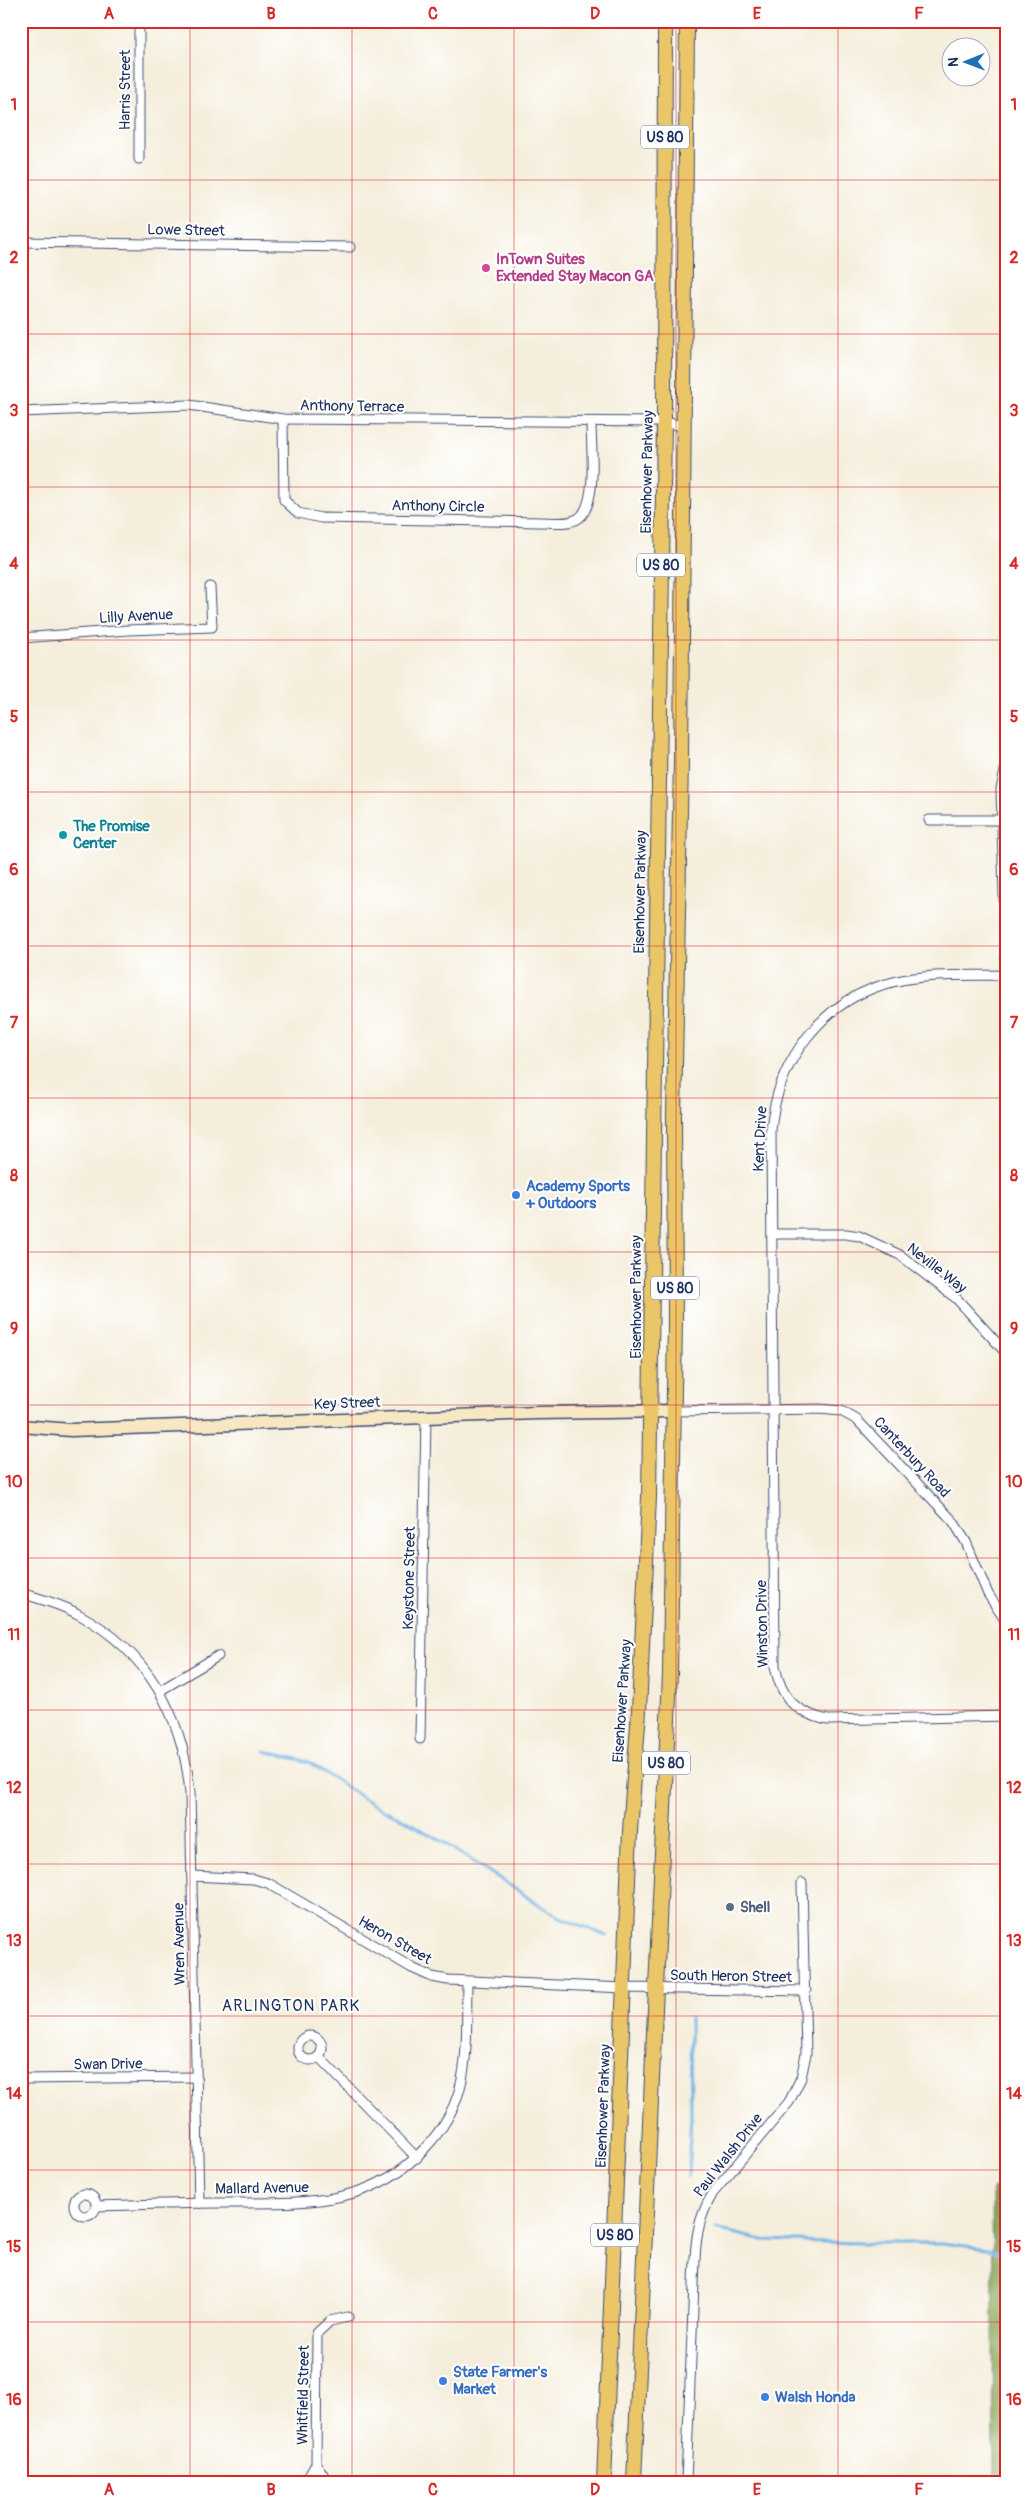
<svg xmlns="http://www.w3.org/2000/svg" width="1028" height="2503" viewBox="0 0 1028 2503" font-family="Pangolin,sans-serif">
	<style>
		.forest { fill: #8aa456; stroke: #526a5a }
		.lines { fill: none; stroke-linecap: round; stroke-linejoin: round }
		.stream { stroke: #71b5e6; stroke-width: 3 }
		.street-casing { stroke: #3c4c71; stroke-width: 11 }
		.secondary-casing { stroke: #3c4c71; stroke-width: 15 }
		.primary-casing { stroke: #3c4c71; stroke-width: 16 }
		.street { stroke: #fff; stroke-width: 9 }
		.secondary { stroke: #f7e8c3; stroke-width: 12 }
		.primary { stroke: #eac669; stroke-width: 14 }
		.grid { fill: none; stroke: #d62828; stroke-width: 1; stroke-opacity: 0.55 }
		.hotel-dot { fill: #d1479c; stroke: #fff; stroke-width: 2 }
		.culture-dot { fill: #0f9aa8; stroke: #fff; stroke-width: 2 }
		.shop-dot { fill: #3f7fe0; stroke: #fff; stroke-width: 2 }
		.service-dot { fill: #5c6f8a; stroke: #fff; stroke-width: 2 }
		.labels { text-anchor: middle; stroke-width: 4; stroke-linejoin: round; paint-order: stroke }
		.shield { fill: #fff; stroke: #5f6d8e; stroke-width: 1 }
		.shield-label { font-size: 14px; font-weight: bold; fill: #1b2f5e }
		.street-label { font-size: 15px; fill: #1b2f5e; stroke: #fff }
		.hotel-label { font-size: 15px; font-weight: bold; fill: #b23c85; stroke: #fff; text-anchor: start }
		.culture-label { font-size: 15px; font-weight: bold; fill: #0d838f; stroke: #fff; text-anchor: start }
		.shop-label { font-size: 15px; font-weight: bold; fill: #366cbe; stroke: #fff; text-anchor: start }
		.service-label { font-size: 15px; font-weight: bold; fill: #4e5e75; stroke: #fff; text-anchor: start }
		.neighbourhood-label { font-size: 16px; letter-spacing: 1px; fill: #1b2f5e; stroke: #fff }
		.neatline { fill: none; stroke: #d62828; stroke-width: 2 }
		.grid-label { font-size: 16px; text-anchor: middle; font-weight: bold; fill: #d62828 }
	</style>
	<rect width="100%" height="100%" fill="#fff"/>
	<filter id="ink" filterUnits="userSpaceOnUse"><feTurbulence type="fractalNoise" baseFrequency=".02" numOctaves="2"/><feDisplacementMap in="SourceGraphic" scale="10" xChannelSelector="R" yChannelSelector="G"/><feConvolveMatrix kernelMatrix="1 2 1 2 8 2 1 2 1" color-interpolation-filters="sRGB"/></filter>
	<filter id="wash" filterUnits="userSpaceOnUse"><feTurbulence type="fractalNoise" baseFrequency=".0096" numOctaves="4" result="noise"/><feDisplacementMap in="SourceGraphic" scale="20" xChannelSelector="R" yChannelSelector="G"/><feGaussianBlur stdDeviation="1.12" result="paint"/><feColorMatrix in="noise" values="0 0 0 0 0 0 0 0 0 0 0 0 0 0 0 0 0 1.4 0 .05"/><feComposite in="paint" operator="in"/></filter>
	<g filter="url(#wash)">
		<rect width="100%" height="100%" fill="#f5eedc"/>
		<!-- forest -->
		<path class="forest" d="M1007,2184V2482H994L992,2189Z"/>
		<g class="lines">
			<!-- stream -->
			<g class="stream">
				<path d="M264,1751L309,1762L372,1804L403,1819L443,1842L557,1916L607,1936"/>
				<path d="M688,2177L691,2114L690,2018"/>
				<path d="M716,2229L762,2240L860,2243H943L988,2249L1007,2256"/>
			</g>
		</g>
	</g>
	<g filter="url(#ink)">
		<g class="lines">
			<!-- street casing -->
			<g class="street-casing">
				<g id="street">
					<path d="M139,21V159"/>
					<path d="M21,242L350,247"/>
					<path d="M21,412L189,405L283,419L664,422L683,426"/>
					<path d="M283,419L284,500L298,513L321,518L540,522C551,522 569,525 579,518C598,503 591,446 591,423"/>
					<path d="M21,638L128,630L212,627L210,587"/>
					<path d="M1007,762L1001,789L1007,1001"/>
					<path d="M929,820H1007"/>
					<path d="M1007,975C970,976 929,973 893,982C823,999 777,1060 771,1130L775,1666C781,1698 795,1713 828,1720L1007,1716"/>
					<path d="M772,1234H846L859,1236L900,1255L957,1299L1007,1354"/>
					<path d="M674,1411L820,1409L841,1411L857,1420L953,1521L966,1542L988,1594L1007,1623"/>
					<path d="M21,1593C40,1599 61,1604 78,1614C148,1651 183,1716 190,1793L199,2203"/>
					<path d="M161,1690L218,1656"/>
					<path d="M420,1739L426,1417"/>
					<path d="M192,1876L253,1879L268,1883L412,1968L432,1977L448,1980L624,1988L806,1991"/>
					<circle cx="310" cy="2048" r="12"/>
					<path d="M319,2057L417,2158"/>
					<path d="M21,2079L195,2077"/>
					<circle cx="85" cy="2205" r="11"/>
					<path d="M96,2206C138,2205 180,2203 222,2203C299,2202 369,2210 426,2147C441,2131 454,2110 460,2088C469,2054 466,2017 467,1982"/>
					<path d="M316,2464L323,2474L324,2482"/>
					<path d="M308,2482L309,2476L316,2464L317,2333L330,2321L348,2317"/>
					<path d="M686,2482L695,2259C696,2234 700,2215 713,2193L789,2102L801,2078L806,2054L802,1883"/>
				</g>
			</g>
			<!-- secondary casing -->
			<g class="secondary-casing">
				<path id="secondary" d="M21,1426L71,1430L537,1413L674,1411"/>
			</g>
			<!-- primary casing -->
			<g class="primary-casing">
				<g id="primary">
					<path d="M604,2482L630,1831L639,1711L649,1497L664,422L665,21"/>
					<path d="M634,2482L670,1674L675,1320L674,1115L681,761L687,21"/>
				</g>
			</g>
			<!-- street -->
			<use href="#street" class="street"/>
			<!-- secondary -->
			<use href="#secondary" class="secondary"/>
			<!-- primary -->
			<use href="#primary" class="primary"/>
		</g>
	</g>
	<!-- grid -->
	<path class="grid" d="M190,21V2482M352,21V2482M514,21V2482M676,21V2482M838,21V2482M21,180H1007M21,334H1007M21,487H1007M21,640H1007M21,792H1007M21,946H1007M21,1098H1007M21,1252H1007M21,1405H1007M21,1558H1007M21,1710H1007M21,1864H1007M21,2016H1007M21,2170H1007M21,2322H1007"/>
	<!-- markers -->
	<circle class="hotel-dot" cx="486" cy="268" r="5"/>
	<circle class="culture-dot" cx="63" cy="835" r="5"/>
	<g class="shop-dot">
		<circle cx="516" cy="1195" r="5"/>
		<circle cx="443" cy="2381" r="5"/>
		<circle cx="765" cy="2397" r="5"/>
	</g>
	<circle class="service-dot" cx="730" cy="1907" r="5"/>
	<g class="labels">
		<!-- shield labels -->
		<g class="shield">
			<rect x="641" y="125.5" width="48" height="23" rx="4"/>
			<rect x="637" y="553.5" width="48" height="23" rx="4"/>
			<rect x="651" y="1276.5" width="48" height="23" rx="4"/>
			<rect x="642" y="1751.5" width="48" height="23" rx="4"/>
			<rect x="591" y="2223.5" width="48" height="23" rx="4"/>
		</g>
		<g class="shield-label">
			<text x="665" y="142">US 80</text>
			<text x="661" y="570">US 80</text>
			<text x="675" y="1293">US 80</text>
			<text x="666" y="1768">US 80</text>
			<text x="615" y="2240">US 80</text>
		</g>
		<!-- street labels -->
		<g class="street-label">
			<text transform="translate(125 90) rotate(-90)" y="5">Harris Street</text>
			<text transform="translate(186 230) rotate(1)" y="5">Lowe Street</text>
			<text transform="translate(352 406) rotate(1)" y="5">Anthony Terrace</text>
			<text transform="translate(647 472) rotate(-89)" y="5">Eisenhower Parkway</text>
			<text transform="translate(438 506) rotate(1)" y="5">Anthony Circle</text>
			<text transform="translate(136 616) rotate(-3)" y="5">Lilly Avenue</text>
			<text transform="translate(640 892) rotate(-89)" y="5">Eisenhower Parkway</text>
			<text transform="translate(760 1139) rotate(-87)" y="5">Kent Drive</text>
			<text transform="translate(937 1268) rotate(38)" y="5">Neville Way</text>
			<text transform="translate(636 1297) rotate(-90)" y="5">Eisenhower Parkway</text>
			<text transform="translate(347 1403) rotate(-2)" y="5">Key Street</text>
			<text transform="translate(912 1457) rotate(47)" y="5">Canterbury Road</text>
			<text transform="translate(409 1578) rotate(-89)" y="5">Keystone Street</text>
			<text transform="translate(762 1624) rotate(-91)" y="5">Winston Drive</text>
			<text transform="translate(622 1701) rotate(-86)" y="5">Eisenhower Parkway</text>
			<text transform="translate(395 1940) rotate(30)" y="5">Heron Street</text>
			<text transform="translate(179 1944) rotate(-91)" y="5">Wren Avenue</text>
			<text transform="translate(731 1976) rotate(1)" y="5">South Heron Street</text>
			<text transform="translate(108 2064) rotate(-1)" y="5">Swan Drive</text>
			<text transform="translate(603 2106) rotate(-88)" y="5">Eisenhower Parkway</text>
			<text transform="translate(728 2155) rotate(-52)" y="5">Paul Walsh Drive</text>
			<text transform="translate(262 2188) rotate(-1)" y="5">Mallard Avenue</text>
			<text transform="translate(303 2395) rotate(-89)" y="5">Whitfield Street</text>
		</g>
		<!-- hotel labels -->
		<g class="hotel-label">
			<text x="496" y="264">InTown Suites<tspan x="496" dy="17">Extended Stay Macon GA</tspan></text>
		</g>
		<!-- culture labels -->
		<g class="culture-label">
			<text x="73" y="831">The Promise<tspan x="73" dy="17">Center</tspan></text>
		</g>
		<!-- shop labels -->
		<g class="shop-label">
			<text x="526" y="1191">Academy Sports<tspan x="526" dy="17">+ Outdoors</tspan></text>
			<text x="453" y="2377">State Farmer's<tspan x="453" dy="17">Market</tspan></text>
			<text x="775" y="2402">Walsh Honda</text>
		</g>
		<!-- service labels -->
		<g class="service-label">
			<text x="740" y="1912">Shell</text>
		</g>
		<!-- neighbourhood labels -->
		<g class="neighbourhood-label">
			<text x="291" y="2011">ARLINGTON PARK</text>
		</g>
	</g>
	<!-- margin -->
	<rect width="1028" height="2503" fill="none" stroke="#fff" stroke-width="55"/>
	<!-- north arrow -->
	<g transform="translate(966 62) rotate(269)"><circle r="24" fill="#ffffff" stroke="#a4acbf"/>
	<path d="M0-4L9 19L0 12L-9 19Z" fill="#1f6fb2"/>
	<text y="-8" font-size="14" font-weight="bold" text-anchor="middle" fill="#1b2f5e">N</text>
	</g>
	<rect x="28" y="28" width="972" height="2448" class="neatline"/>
	<g class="grid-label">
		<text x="109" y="19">A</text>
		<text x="271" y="19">B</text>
		<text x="433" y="19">C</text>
		<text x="595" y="19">D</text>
		<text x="757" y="19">E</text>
		<text x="919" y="19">F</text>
		<text x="14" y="110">1</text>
		<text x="1014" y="110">1</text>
		<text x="14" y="263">2</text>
		<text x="1014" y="263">2</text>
		<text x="14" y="416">3</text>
		<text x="1014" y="416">3</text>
		<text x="14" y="569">4</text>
		<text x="1014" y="569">4</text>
		<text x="14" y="722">5</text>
		<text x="1014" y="722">5</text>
		<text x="14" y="875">6</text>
		<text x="1014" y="875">6</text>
		<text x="14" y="1028">7</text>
		<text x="1014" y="1028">7</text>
		<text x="14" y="1181">8</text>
		<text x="1014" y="1181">8</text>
		<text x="14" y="1334">9</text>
		<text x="1014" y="1334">9</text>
		<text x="14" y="1487">10</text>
		<text x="1014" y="1487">10</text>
		<text x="14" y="1640">11</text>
		<text x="1014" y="1640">11</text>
		<text x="14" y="1793">12</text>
		<text x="1014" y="1793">12</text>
		<text x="14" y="1946">13</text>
		<text x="1014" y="1946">13</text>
		<text x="14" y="2099">14</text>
		<text x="1014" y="2099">14</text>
		<text x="14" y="2252">15</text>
		<text x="1014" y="2252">15</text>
		<text x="14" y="2405">16</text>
		<text x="1014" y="2405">16</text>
		<text x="109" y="2495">A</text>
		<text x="271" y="2495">B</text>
		<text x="433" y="2495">C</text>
		<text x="595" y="2495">D</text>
		<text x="757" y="2495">E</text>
		<text x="919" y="2495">F</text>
	</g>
</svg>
